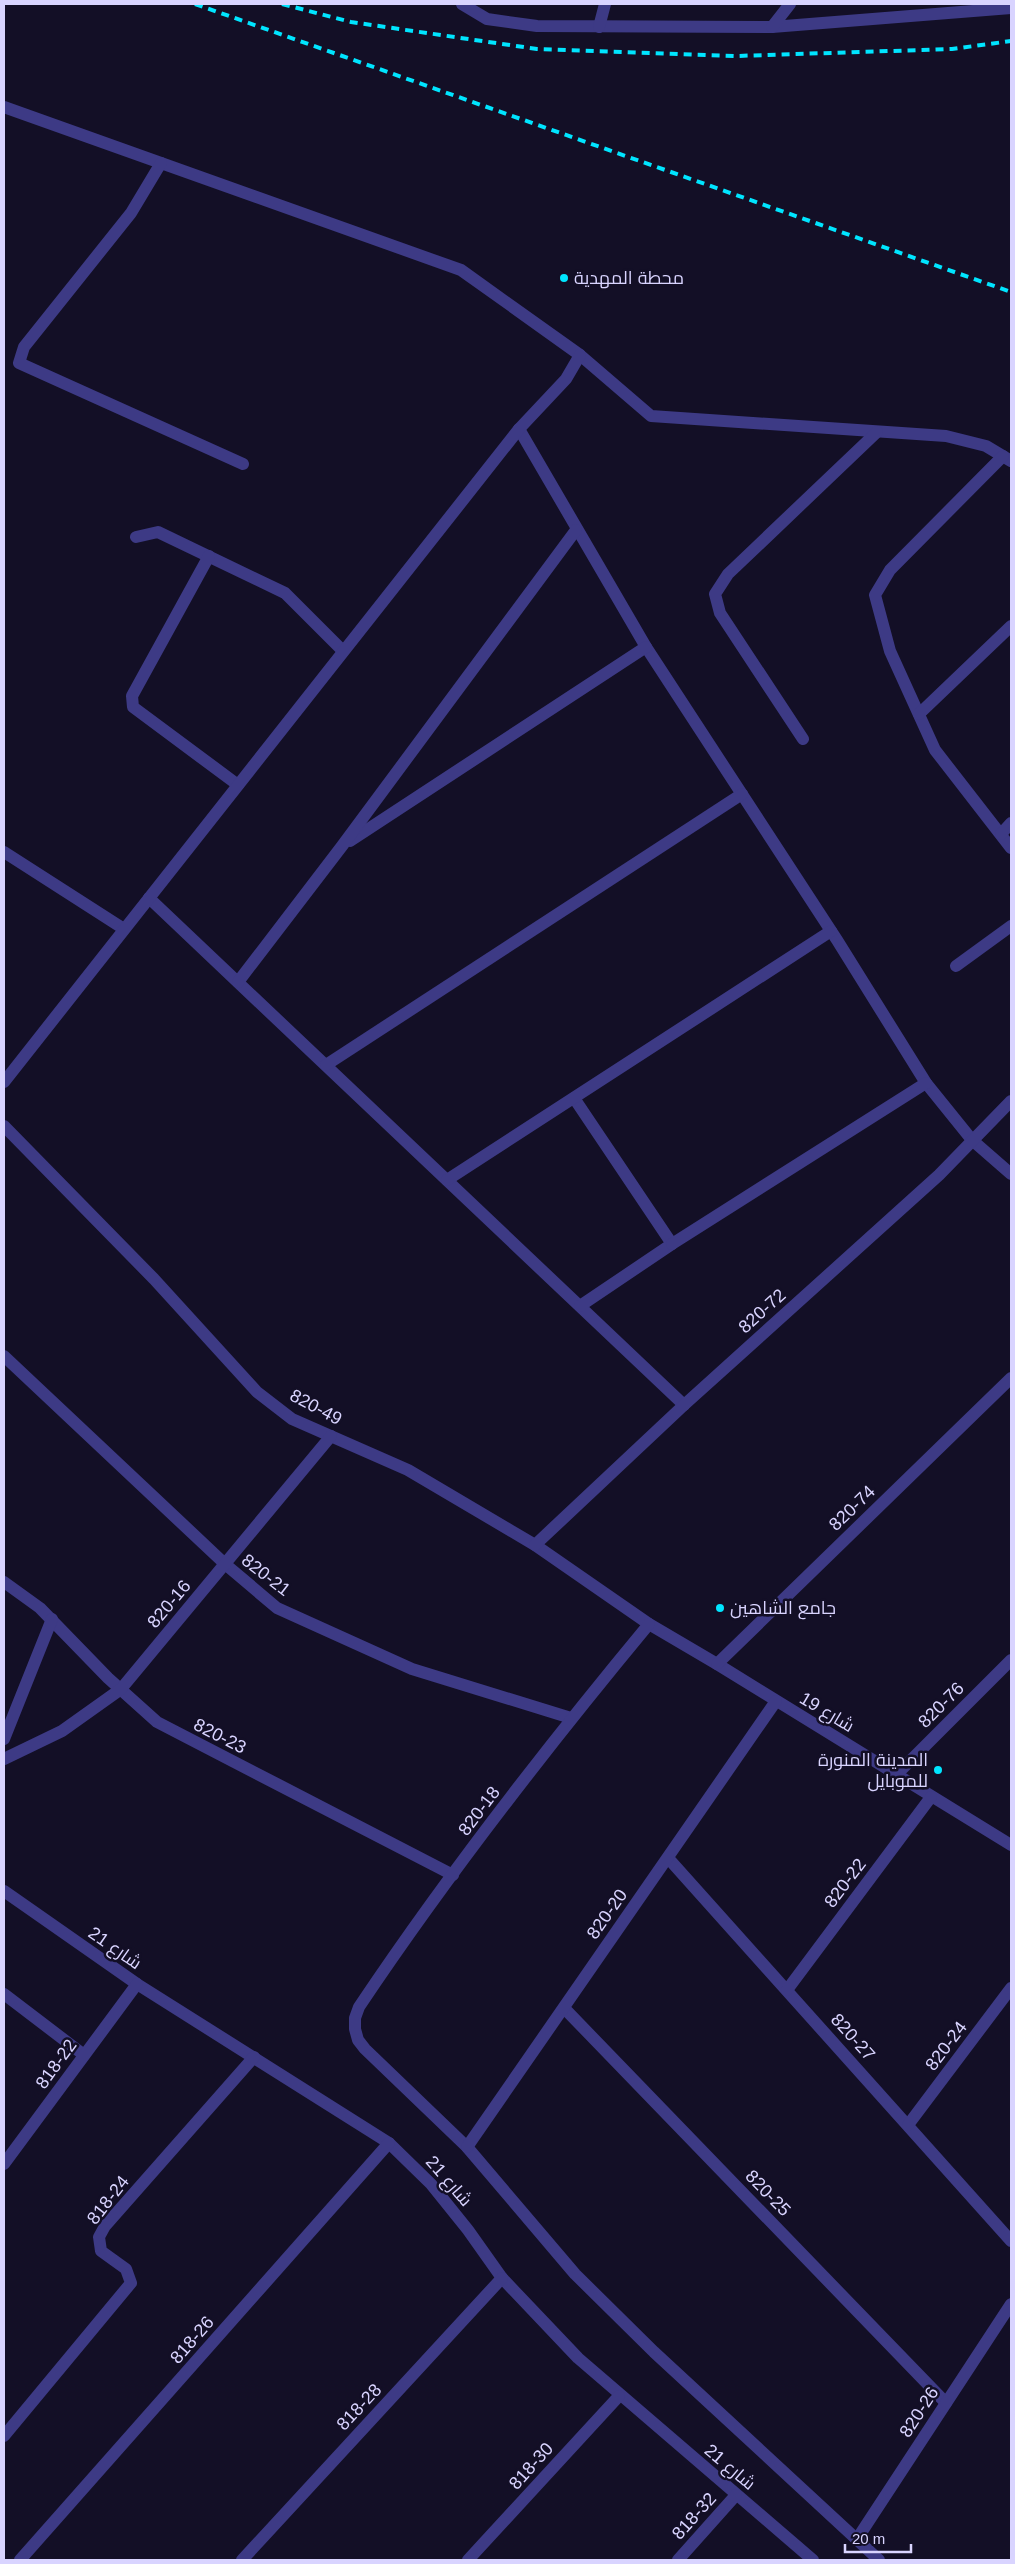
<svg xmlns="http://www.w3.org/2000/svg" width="1015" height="2564" viewBox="0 0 1015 2564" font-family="Helvetica,Cairo,sans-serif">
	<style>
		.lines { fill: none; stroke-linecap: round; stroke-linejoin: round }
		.street { stroke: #3d3a85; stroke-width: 12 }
		.rail { stroke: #00e5ff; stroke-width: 4; stroke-dasharray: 8 6; stroke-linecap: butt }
		.poi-dot { fill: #00e5ff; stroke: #130f26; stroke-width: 2 }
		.labels { text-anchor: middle; stroke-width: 5; stroke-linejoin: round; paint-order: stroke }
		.poi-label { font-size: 18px; fill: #d9d4ff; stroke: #130f26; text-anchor: start }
		.street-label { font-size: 18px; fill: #d9d4ff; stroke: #130f26 }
	</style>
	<rect width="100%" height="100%" fill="#130f26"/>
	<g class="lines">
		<!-- street -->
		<g class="street">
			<path d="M462,4L487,19L537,26L772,27L1011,8"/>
			<path d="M599,27L605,4"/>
			<path d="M772,27L790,4"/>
			<path d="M4,107L461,270L580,355L651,416L946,436L986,446L1011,461"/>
			<path d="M161,163L131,213L24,347L19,363L243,464"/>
			<path d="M519,429L646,647L837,940L926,1083L972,1140L1011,1174"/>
			<path d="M1003,456L890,570L875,595L890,651L935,750L1011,848"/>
			<path d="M136,537L158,532L285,593L343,651"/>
			<path d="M209,556L132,696L133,707L238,785"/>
			<path d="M919,714L1011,626"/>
			<path d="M803,739L720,613L715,594L728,574L877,432"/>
			<path d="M1001,834L1011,823"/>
			<path d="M350,841L646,647"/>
			<path d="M4,852L124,929"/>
			<path d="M149,898L684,1405"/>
			<path d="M956,966L1011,926"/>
			<path d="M238,982L342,846L576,530"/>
			<path d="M326,1065L742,794"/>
			<path d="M4,1082L519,429L566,379L580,355"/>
			<path d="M574,1098L672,1244L580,1306"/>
			<path d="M4,1126L154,1279L257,1392L292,1419L408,1470L535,1545L649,1624L717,1664L1011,1845"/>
			<path d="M447,1180L831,931"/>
			<path d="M672,1244L926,1083"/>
			<path d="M4,1356L225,1564L277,1608L412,1669L571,1718"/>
			<path d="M535,1545L684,1405L939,1175L1011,1101"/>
			<path d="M4,1582L40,1608L108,1678L157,1722L453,1875"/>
			<path d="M649,1624C547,1747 448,1874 359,2007L355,2018V2029L358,2040L365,2049L467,2147L575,2274L654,2352L879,2560"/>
			<path d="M717,1664L1011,1378"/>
			<path d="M4,1739L52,1619"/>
			<path d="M4,1759L62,1731L121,1689L331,1436"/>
			<path d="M896,1775L1011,1660"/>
			<path d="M668,1858L1011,2241"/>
			<path d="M4,1891L137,1984L389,2143L431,2184L468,2230L502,2278L578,2358L813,2560"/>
			<path d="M787,1990L931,1797"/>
			<path d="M4,1994L84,2055"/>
			<path d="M564,2008L946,2403"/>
			<path d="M908,2125L1011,1988"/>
			<path d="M467,2147L776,1701"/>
			<path d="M4,2164L137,1984"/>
			<path d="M4,2436L131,2283L126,2269L101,2251L99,2237L105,2226L254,2057"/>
			<path d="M857,2539L1011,2304"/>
			<path d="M20,2560L389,2143"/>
			<path d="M242,2560L502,2278"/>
			<path d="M468,2560L619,2396"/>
			<path d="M678,2560L736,2495"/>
		</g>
		<!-- rail -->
		<g class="rail">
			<path d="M195,4L1011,292"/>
			<path d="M282,4L351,22L537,49L736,56L952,49L1011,41"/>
		</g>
	</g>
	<!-- markers -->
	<g class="poi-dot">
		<circle cx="564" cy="278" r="5"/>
		<circle cx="720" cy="1608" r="5"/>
		<circle cx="938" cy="1770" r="5"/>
	</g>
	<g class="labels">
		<!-- poi labels -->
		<g class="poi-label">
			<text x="574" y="284">محطة المهدية</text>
			<text x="730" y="1614">جامع الشاهين</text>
			<text x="928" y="1766" text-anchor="end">المدينة المنورة<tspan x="928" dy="21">للموبايل</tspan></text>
		</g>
		<!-- street labels -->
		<g class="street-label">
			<text transform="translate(762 1311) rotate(-42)" y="6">820-72</text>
			<text transform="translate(316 1407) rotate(28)" y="6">820-49</text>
			<text transform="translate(852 1508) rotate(-44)" y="6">820-74</text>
			<text transform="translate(266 1575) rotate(38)" y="6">820-21</text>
			<text transform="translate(169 1604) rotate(-50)" y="6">820-16</text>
			<text transform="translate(941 1705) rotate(-45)" y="6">820-76</text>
			<text transform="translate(827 1712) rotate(31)" y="6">شارع 19</text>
			<text transform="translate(220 1736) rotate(27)" y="6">820-23</text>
			<text transform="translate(479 1811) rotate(-53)" y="6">820-18</text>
			<text transform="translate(845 1883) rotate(-53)" y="6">820-22</text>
			<text transform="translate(607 1914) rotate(-55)" y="6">820-20</text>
			<text transform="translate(115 1948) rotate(35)" y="6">شارع 21</text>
			<text transform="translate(853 2037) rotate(48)" y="6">820-27</text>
			<text transform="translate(946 2046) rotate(-53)" y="6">820-24</text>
			<text transform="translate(56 2064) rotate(-54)" y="6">818-22</text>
			<text transform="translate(449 2181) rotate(49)" y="6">شارع 21</text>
			<text transform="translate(768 2193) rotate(46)" y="6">820-25</text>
			<text transform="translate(108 2200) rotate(-52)" y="6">818-24</text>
			<text transform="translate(192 2340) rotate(-49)" y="6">818-26</text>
			<text transform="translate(359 2407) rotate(-47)" y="6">818-28</text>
			<text transform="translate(919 2412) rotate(-57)" y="6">820-26</text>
			<text transform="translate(531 2466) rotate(-48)" y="6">818-30</text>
			<text transform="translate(730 2467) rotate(40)" y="6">شارع 21</text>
			<text transform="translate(694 2516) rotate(-48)" y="6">818-32</text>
		</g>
	</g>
	<!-- border -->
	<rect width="1015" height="2564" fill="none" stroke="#d9d4ff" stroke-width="10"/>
	<!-- scale -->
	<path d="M845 2544v8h66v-8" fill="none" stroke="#d9d4ff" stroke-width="2.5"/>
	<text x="852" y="2544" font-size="15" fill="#d9d4ff" stroke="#130f26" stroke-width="4" paint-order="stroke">20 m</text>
</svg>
